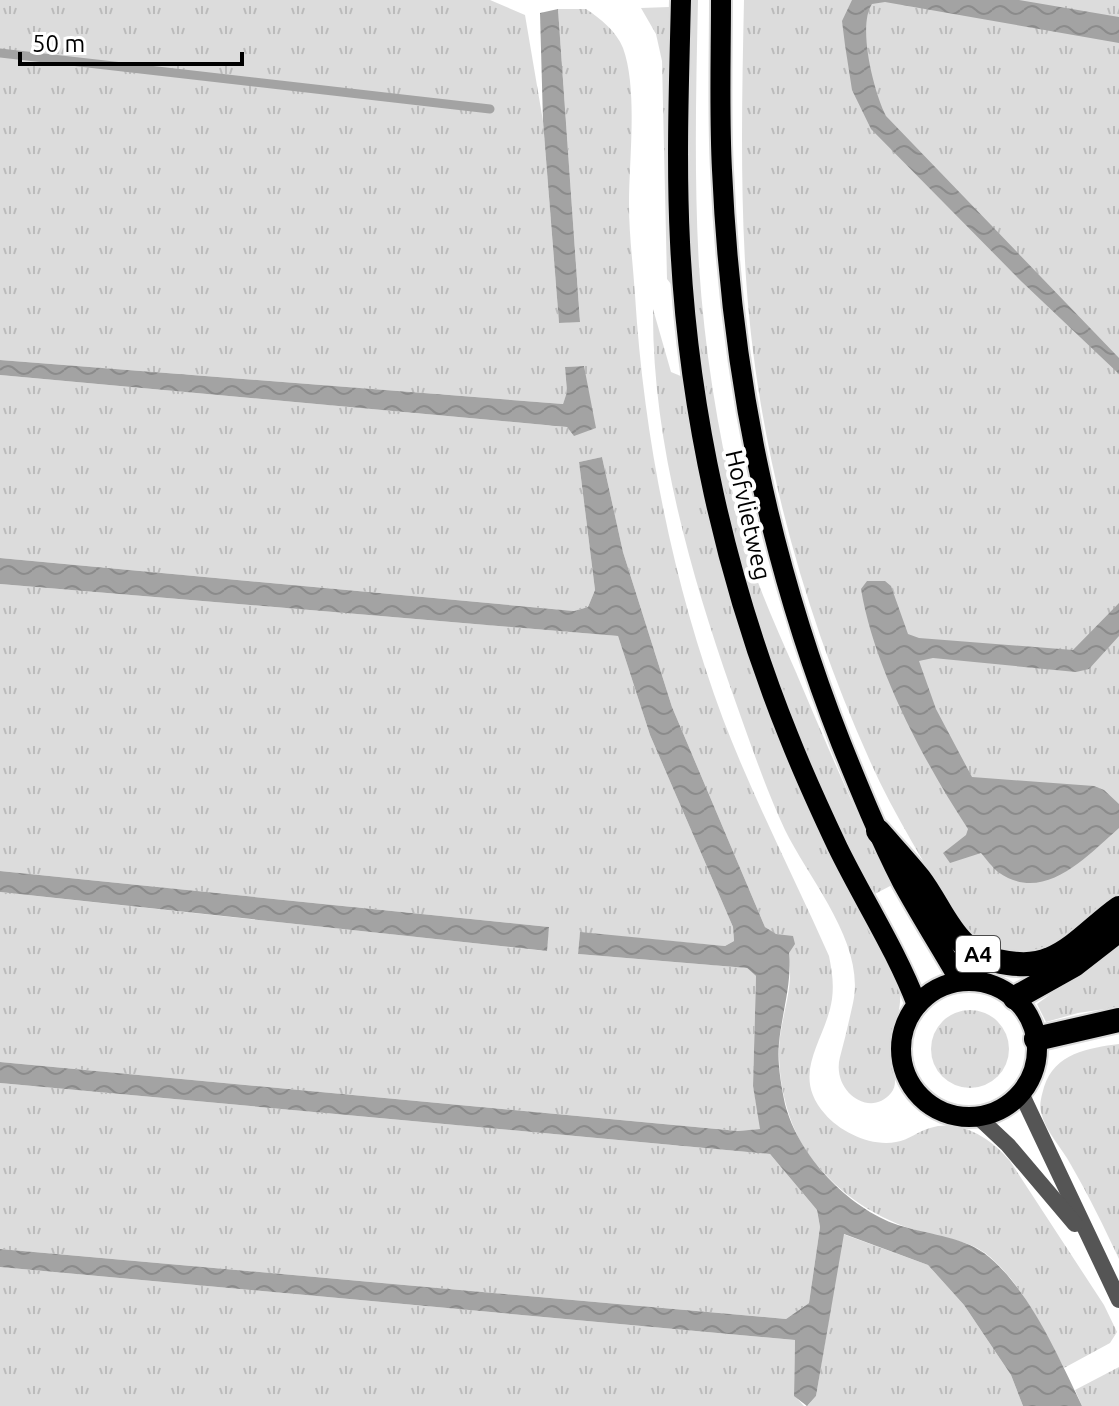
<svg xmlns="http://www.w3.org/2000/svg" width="1119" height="1406" viewBox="0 0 1119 1406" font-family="Ubuntu,sans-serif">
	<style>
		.grass { fill: url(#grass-tufts) }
		.water { fill: url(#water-waves) }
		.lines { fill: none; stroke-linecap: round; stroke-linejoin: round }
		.stream { stroke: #a3a3a3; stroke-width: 9 }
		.primary-casing { stroke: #dbdbdb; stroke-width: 24 }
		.motorway-casing { stroke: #dbdbdb; stroke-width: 28 }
		.minor { stroke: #555; stroke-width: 16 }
		.primary { stroke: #000; stroke-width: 20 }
		.motorway { stroke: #000; stroke-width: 24 }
		.labels { text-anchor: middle; stroke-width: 8; stroke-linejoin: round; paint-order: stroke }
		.shield { fill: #fff; stroke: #4c4c4c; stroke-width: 2 }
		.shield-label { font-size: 22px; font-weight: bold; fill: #000 }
		.street-label { font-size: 24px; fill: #000; stroke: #fff }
	</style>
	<defs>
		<pattern id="grass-tufts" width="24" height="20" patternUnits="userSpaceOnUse" patternTransform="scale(2)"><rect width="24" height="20" fill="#dcdcdc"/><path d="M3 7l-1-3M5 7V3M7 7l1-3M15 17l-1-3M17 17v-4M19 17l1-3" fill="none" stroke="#bbb"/></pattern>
		<pattern id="water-waves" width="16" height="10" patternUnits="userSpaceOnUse" patternTransform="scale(2)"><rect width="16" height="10" fill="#a3a3a3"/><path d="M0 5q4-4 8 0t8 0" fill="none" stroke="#8b8b8b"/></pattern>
	</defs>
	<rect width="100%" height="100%" fill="#fff"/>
	<!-- grass -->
	<g class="grass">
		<path d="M0,0H490L525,15L543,121L559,323L580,321L558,9H586C601,19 616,31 623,48C638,89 629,159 629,204C629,234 633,265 635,295C644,439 673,584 723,719C754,800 794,877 829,956C832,971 834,984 832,999C826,1041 789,1073 825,1114C840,1132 872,1147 896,1142C909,1140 918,1131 930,1128C960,1118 992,1139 1010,1161L1104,1305L1117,1332L1110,1343L1064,1368C1043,1329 1021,1281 985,1253C967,1240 943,1238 922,1232C878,1220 840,1195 812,1159C790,1130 780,1092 779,1056C777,1010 813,959 765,927L672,707L623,552L602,457L579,462L595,590L588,607L574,611L0,558V375L567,427L574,435L595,428L583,366L565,367L567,393L563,404L0,360Z"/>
		<path d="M688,0H698C696,89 694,178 699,266C705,356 720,447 743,535C755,582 776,626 795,670C826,743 856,815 892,885L873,895C783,717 713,527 696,327C686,218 688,109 688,0Z"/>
		<path d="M744,0H1119V898C1062,939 1020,987 957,920C928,867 894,816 870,761C802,610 757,443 746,278C740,185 742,92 744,0Z"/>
		<path d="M669,7L674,288L667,279L662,61L656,34L641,8Z"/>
		<path d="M653,309L671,372L683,377L691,428C722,523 754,619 785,715C799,760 811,807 829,851C842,885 863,917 880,949C887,963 898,977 900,992C902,1014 890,1033 891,1055C891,1067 900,1082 891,1093C870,1119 831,1091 840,1057C845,1039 849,1021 853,1003C866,944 810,881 785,830C764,785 748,736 731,689C689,568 652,438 653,309Z"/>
		<path d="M0,584L618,636L650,735L733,927L734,941L725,946L580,933L578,954L747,968L756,976L753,1086L761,1129L738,1131L0,1062V892L546,951L549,927L0,871Z"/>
		<path d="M1119,944V1007L1078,1013L1046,1022L1037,1004Z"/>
		<circle cx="970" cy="1049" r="39"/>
		<path d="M1119,1044V1259C1104,1227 1089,1196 1071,1165C1062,1148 1045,1131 1041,1112C1039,1103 1042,1095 1044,1087C1055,1053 1088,1048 1119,1044Z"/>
		<path d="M0,1083L770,1154L817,1210L820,1227L809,1303L786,1319L0,1249Z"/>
		<path d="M843,1234L928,1265L964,1305L1011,1375L1023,1406H807L816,1396Z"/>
		<path d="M0,1267L795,1340L794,1395L804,1406H0Z"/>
		<path d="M1119,1367V1406H1082L1075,1390Z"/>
	</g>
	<!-- water -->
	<g class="water">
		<path d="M852,0H1019L1119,17V43L885,2L872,4C857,26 874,93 886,116L1119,358V374L1022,282L871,129L852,90L845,45L842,21Z"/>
		<path d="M558,9L580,322L559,323L543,121L540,13Z"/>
		<path d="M0,360L563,404L567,392L565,367L584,366L596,428L574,436L567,427L0,375Z"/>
		<path d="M602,457L623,552L672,707L765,927L776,934L793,936L795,944L789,953C792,985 782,1012 779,1043C777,1062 781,1085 785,1104C798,1155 848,1208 898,1225C925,1234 960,1236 984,1253C1028,1286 1059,1358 1082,1406H1023L1011,1375L964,1305L928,1265L844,1234L816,1396L807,1406L794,1396L795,1340L0,1267V1249L786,1319L809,1303L820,1227L817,1210L770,1154L0,1083V1062L738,1131L760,1129L753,1086L756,976L747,968L578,954L580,932L725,946L734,941L733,927L650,735L618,636L0,584V558L574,611L588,607L595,590L579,462Z"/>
		<path d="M867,581H885L891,586L908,634L919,638L1073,650L1119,603V636L1089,669L1076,672L933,658L919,661L936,709L972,777L1094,786L1104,790L1119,804V828C1087,856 1044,905 998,872C992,867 986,859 981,853L950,863L943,853L966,835L968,829C924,762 874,668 861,589Z"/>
		<path d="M0,871L549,927L547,951L0,892Z"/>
	</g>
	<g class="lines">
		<!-- stream -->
		<path class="stream" d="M0,53L490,109"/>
		<!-- primary casing -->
		<g class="primary-casing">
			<g id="primary">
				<path d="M681,0C679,81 676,162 680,242C688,411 726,581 789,737C804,775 821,812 838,848C864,901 896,950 917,1005"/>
				<path d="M721,0C721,56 719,113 722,170C731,372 767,554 841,743C860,790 879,837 902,882C920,915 941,948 960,981"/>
				<circle cx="969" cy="1049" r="68"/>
			</g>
		</g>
		<!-- motorway casing -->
		<g class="motorway-casing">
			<g id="motorway">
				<path d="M878,831C892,847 906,862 919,878C947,915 953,956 1008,963C1022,965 1037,965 1050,959C1076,948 1096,924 1119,908"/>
				<path d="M1015,998L1074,965L1119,930"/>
				<path d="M1036,1039L1119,1020"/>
			</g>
		</g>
		<!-- minor -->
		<g class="minor">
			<path d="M1021,1093L1119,1300"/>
			<path d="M977,1116L1008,1145L1075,1224"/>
		</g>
		<!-- primary -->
		<use href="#primary" class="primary"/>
		<!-- motorway -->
		<use href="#motorway" class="motorway"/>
	</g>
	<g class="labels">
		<!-- shield labels -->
		<rect class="shield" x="956" y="936" width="44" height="36" rx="6"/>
		<g class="shield-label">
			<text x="978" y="962">A4</text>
		</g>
		<!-- street labels -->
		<g class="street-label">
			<text transform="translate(748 515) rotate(77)" y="8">Hofvlietweg</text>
		</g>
	</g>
	<!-- scale -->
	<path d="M20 52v12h222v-12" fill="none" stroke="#000000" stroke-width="4"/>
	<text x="32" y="52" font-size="24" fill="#000000" stroke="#ffffff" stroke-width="6" paint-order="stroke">50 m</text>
</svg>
